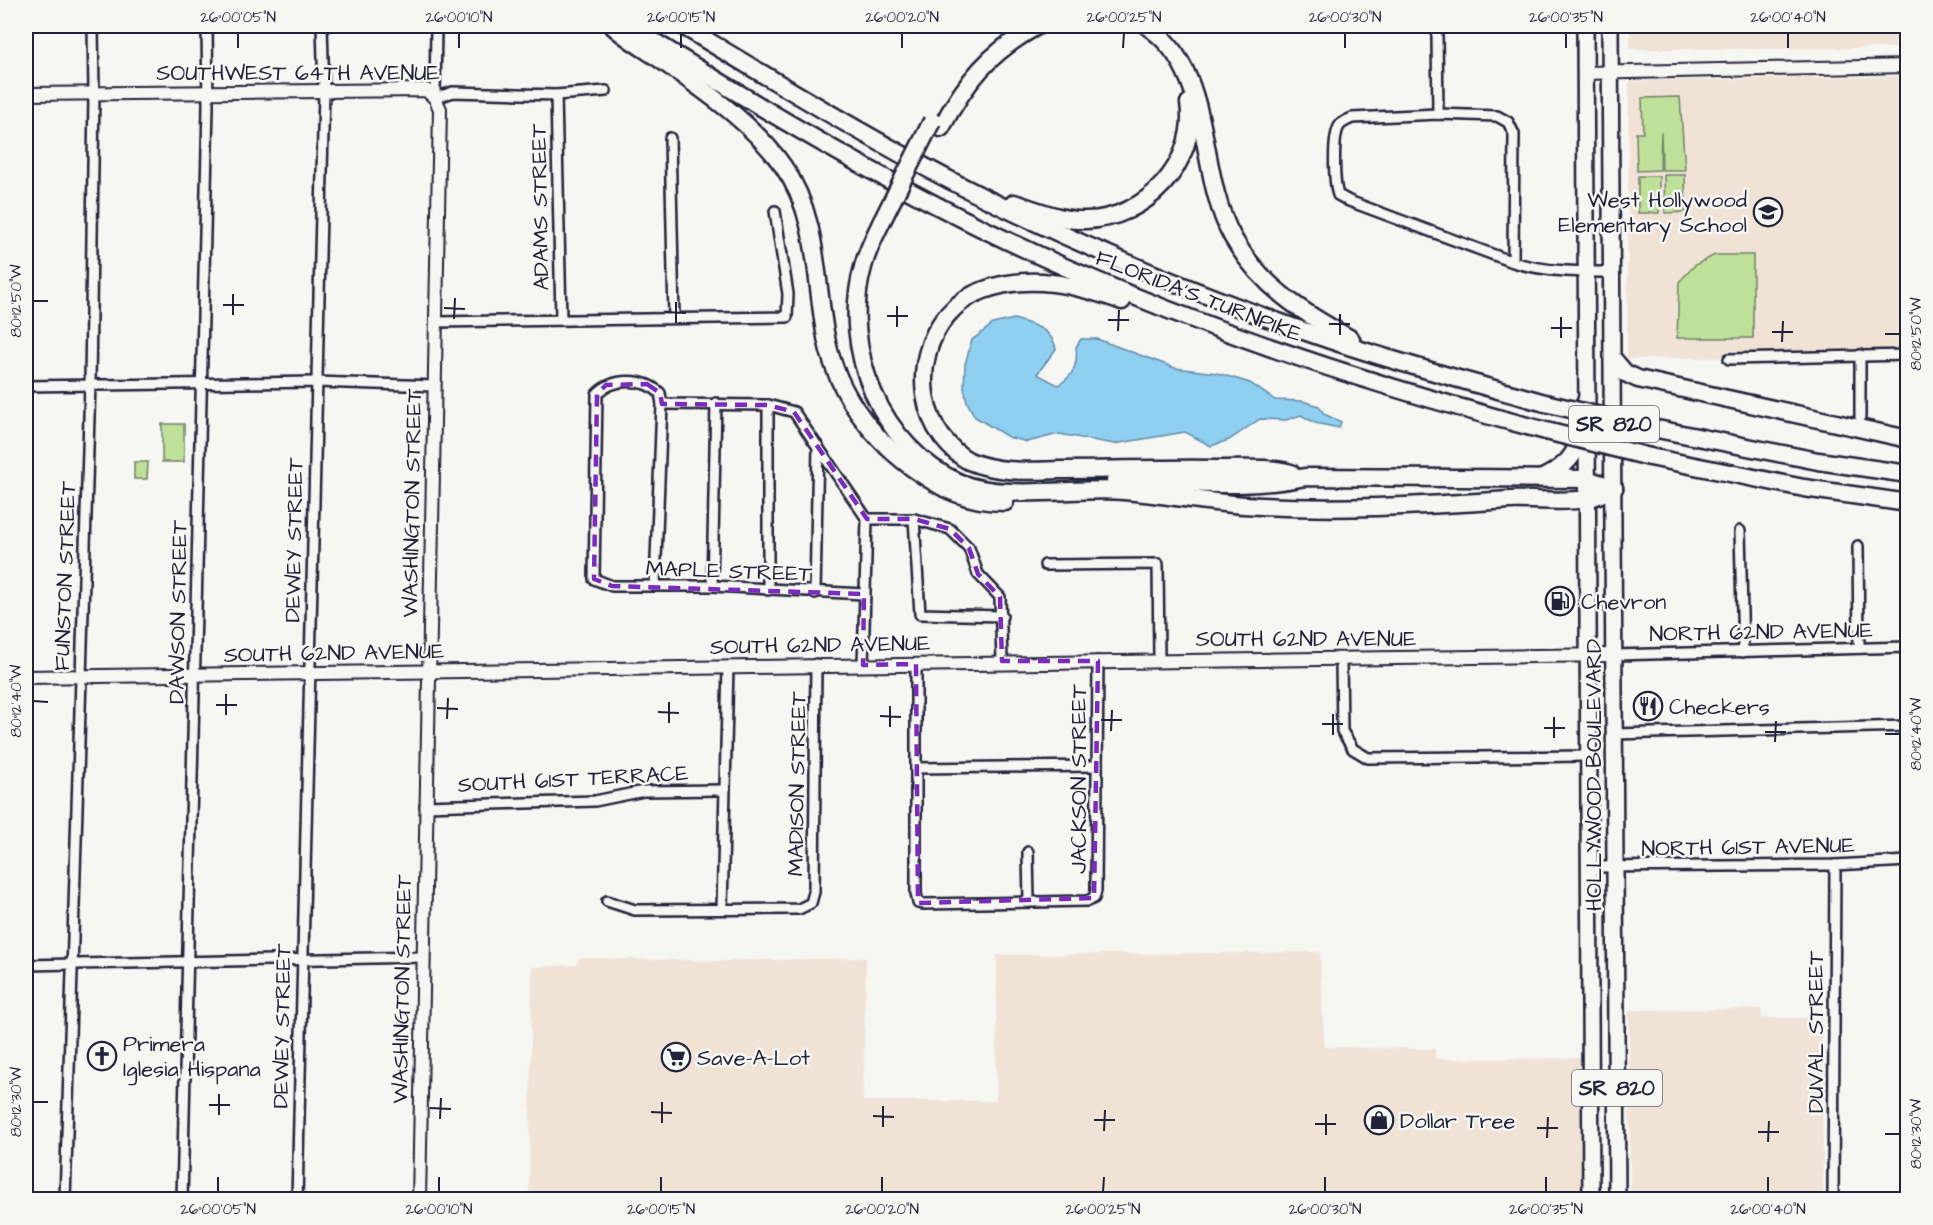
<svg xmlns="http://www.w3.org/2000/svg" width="1933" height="1225" viewBox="0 0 1933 1225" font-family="'Architects Daughter',sans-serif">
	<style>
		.built { fill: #f1e2d6 }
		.green { fill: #bee099; stroke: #70816a; stroke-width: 1.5 }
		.water { fill: #8fcff0; stroke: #638aa8; stroke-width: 1.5 }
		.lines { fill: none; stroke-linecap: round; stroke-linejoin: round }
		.minor-casing { stroke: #22223b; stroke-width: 14 }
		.tertiary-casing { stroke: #22223b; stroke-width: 16 }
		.trunk-casing { stroke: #22223b; stroke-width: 20 }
		.motorway-casing { stroke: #22223b; stroke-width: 21 }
		.minor { stroke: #f6f6f2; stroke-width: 9 }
		.tertiary { stroke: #f6f6f2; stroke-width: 12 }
		.trunk { stroke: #f6f6f2; stroke-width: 15 }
		.motorway { stroke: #f6f6f2; stroke-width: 16 }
		.motorway-bridge-casing { stroke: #22223b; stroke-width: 21; stroke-linecap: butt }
		.motorway-bridge { stroke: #f6f6f2; stroke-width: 16 }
		.marked { fill: none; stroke: #7b2cbf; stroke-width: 4.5; stroke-dasharray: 12 8; stroke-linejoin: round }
		.ticks { fill: none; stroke: #22223b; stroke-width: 2 }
		.labels { text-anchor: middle; stroke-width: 5; stroke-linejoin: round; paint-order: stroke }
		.shield { fill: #f6f6f2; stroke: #626272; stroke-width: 1.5 }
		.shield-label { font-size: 21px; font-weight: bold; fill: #22223b }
		.street-label { font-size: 22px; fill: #22223b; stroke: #f6f6f2 }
		.poi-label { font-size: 22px; fill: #22223b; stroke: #f6f6f2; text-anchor: start }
		.neatline { fill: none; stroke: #22223b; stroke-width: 2 }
		.ticks-label { font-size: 15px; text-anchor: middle; fill: #22223b }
	</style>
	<rect width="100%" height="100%" fill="#f6f6f2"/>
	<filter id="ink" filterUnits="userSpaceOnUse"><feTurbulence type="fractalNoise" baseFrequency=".0167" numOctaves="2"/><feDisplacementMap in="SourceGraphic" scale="12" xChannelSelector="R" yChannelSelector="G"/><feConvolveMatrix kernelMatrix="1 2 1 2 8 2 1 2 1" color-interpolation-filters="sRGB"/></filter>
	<g filter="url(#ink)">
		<!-- built -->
		<g class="built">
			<path d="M1630,26H1907V48L1630,49Z"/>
			<path d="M1907,76V355L1627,359L1629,81Z"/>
			<path d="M1320,952L1324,1047L1435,1049V1059L1584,1058V1199L529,1200L532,967L576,965L580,958L723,961L866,958L863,1101H996L997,955Z"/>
			<path d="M1761,1009L1762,1018H1822L1823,1199H1635L1630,1194L1629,1010Z"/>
		</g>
		<!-- green -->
		<g class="green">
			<path d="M1680,97L1685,170H1662L1661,132L1660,170L1637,171L1636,133H1643L1642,98Z"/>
			<path d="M1664,175H1685L1686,212L1665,213Z"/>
			<rect x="1638" y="176" width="21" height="37"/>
			<path d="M1715,255H1753V338H1677L1679,282L1695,265Z"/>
			<rect x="162" y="424" width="22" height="38"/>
			<path d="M134,462H148L147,479H134Z"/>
		</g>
		<!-- water -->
		<path class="water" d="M1014,319C1033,325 1052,328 1056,349L1037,374L1058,385C1073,377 1078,365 1076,347L1081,339H1097L1175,368L1217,373L1250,383L1275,400L1302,401L1319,406L1324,414L1341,422L1339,428L1315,423L1301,415L1286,420L1260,419L1229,440L1211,446L1185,432L1114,444L1059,434L1027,442L1008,437L975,417L967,402L964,388L965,364L972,340L993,324Z"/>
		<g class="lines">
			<!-- minor casing -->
			<g class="minor-casing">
				<g id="minor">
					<path d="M436,26L435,98L453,92L556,95L606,91"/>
					<path d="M1434,26L1437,35L1438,114"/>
					<path d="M556,95L561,319"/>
					<path d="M670,138L674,317"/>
					<path d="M1513,262L1514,134L1508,122L1497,116L1438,114L1352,118C1348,120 1343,122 1340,125C1332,135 1334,183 1338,195L1349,201L1513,262C1546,272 1578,272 1612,272"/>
					<path d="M437,322L787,317L788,294L775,211"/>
					<path d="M1860,355V417"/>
					<path d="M1729,359L1908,355"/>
					<path d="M26,386L316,382L435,386"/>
					<path d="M662,404L768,405L794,412L867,519L863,665"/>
					<path d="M867,519H914L950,529L969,548L978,574L1000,597L1002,661"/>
					<path d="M914,519L920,614L1002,616"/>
					<path d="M1740,531L1743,652"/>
					<path d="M1858,546L1859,648"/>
					<path d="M1045,565L1158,564L1159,660"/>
					<path d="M655,585L662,404L660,393C643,377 612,378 597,394L594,579L612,586H712L864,594"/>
					<path d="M712,586L716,403"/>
					<path d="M768,590V405"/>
					<path d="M815,593L818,446"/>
					<path d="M1615,655L1908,647"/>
					<path d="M1341,660L1342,731L1353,749L1368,758L1588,756"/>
					<path d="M916,664V893L918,903L924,904L1087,901L1094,898L1096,891L1098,661"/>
					<path d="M1615,734L1908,726"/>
					<path d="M916,768L1097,766"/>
					<path d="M425,806L595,801L644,791L723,790"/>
					<path d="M1028,852L1029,902"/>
					<path d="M1589,867L1835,865L1908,861"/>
					<path d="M607,901L635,910L799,909L811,903L814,892L816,664"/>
					<path d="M722,909L728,667"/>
					<path d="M26,965L424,957"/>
					<path d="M65,1200L90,384L94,93L93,26"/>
					<path d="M182,1200L208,106L207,26"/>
					<path d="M297,1200L324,91L322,26"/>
					<path d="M1833,1200L1835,865"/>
				</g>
			</g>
			<!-- tertiary casing -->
			<g class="tertiary-casing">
				<g id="tertiary">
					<path d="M1585,73L1908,66"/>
					<path d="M26,94L426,90L435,98L440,109L419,1200"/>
					<path d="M26,677L1615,655"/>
				</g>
			</g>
			<!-- trunk casing -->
			<g class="trunk-casing">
				<g id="trunk">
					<path d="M1585,26L1591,1200"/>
					<path d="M1610,26L1617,1200"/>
				</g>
			</g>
			<!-- motorway casing -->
			<g class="motorway-casing">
				<g id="motorway">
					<path d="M613,26C627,39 645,49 661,60C704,91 752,122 783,166C818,215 815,276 825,332C834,386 866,433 910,466C942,489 965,502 1005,502"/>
					<path d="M629,26C770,114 914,201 1067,268C1222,336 1382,388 1546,431"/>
					<path d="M683,26C794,93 905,161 1022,216C1122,263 1226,305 1330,340C1401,364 1473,383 1545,403"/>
					<path d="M1147,26C1215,71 1196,170 1232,236C1260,286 1303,313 1351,339"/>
					<path d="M941,128C966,81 990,52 1037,26"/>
					<path d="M1014,203C1037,210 1062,221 1086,220C1145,219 1198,164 1189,103"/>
					<path d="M881,223C874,237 867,251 863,267C840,348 881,449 960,483C1004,501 1075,487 1124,491C1164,494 1204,502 1244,505C1333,511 1421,506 1510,500C1535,499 1562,503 1587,499C1596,497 1605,492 1614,488"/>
					<path d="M1122,301C1077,285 1030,273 984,290C924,311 907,389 942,437C949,446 959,456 969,461C997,473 1029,471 1059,470C1114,470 1168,468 1223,469C1245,469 1270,467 1291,473"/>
					<path d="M1614,360L1625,373L1638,379L1908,439"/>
					<path d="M1652,428L1818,461L1908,474"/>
					<path d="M1650,457L1804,488L1908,503"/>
					<path d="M1543,478C1583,458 1577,442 1586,401"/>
					<path d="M1115,481C1177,481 1244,490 1305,477L1587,479L1614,488"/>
				</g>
			</g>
			<!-- minor -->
			<use href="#minor" class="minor"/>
			<!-- tertiary -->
			<use href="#tertiary" class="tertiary"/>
			<!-- trunk -->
			<use href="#trunk" class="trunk"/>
			<!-- motorway -->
			<use href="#motorway" class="motorway"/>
			<!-- motorway-bridge casing -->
			<g class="motorway-bridge-casing">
				<g id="motorway-bridge">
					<path d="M881,223L932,121"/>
					<path d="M1545,403L1652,428"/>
					<path d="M1546,431L1650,457"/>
				</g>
			</g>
			<!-- motorway-bridge -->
			<use href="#motorway-bridge" class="motorway-bridge"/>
		</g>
	</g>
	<!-- marked area -->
	<path class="marked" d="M647,384L660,393L662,404L768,405L794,412L867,519H914L950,529L969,548L978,574L1000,597L1002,661H1098L1094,898L918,903L916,664L863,665L864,594L612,586L594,579L597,394L606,385Z"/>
	<!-- ticks -->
	<path class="ticks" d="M238,48V33M459,48V33M681,48V33M902,48V33M1123,48L1124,33M1345,48V33M1566,48V33M1788,48V33M33,301H48M223,305H244M444,308L465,309M665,312L686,313M233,315V294M887,316H908M454,319L455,298M1108,320H1129M676,323V302M1329,324H1350M897,327V306M1551,328H1572M1118,331L1119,310M1772,332H1793M1885,334H1900M1340,335V314M1561,338V317M1782,342L1783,321M33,701L48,702M216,705H237M437,708L458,709M658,712L679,713M226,715V694M880,716L901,717M447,719L448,698M1101,720H1122M669,723V702M1322,724H1343M890,727V706M1544,728H1565M1111,731L1112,710M1765,732H1786M1885,734H1900M1333,735V714M1554,738V717M1775,742L1776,721M33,1102H48M209,1105H230M430,1108L451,1109M651,1112L672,1113M219,1115V1094M873,1116L894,1117M440,1119L441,1098M1094,1120H1115M662,1123V1102M1315,1124H1336M883,1127V1106M1537,1128H1558M1104,1131L1105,1110M1758,1132H1779M1885,1134H1900M1326,1135V1114M1547,1138L1548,1117M1768,1142L1769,1121M218,1192V1177M439,1192V1177M661,1192V1177M882,1192V1177M1103,1192L1104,1177M1325,1192V1177M1546,1192V1177M1768,1192V1177"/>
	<!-- icons -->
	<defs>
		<g id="school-ring" transform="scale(1.5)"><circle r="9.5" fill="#f6f6f2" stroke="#22223b" stroke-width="1.5"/><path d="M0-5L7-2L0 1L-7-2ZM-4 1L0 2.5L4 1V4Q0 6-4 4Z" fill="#22223b"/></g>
		<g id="fuel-ring" transform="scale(1.5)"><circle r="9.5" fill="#f6f6f2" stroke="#22223b" stroke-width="1.5"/><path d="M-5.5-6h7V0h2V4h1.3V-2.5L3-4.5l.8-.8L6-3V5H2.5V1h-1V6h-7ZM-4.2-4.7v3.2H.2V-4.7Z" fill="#22223b"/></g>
		<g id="restaurant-ring" transform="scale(1.5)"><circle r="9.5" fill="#f6f6f2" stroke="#22223b" stroke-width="1.5"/><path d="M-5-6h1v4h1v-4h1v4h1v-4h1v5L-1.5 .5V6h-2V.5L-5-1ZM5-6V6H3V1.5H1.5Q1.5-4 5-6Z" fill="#22223b"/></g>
		<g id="church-ring" transform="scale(1.5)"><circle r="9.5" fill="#f6f6f2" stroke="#22223b" stroke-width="1.5"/><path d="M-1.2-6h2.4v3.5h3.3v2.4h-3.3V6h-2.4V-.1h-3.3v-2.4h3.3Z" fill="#22223b"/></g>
		<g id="supermarket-ring" transform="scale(1.5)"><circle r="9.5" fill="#f6f6f2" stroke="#22223b" stroke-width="1.5"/><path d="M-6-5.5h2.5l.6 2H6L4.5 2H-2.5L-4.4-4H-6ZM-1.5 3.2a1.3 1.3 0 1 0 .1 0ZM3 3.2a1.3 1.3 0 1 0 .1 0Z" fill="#22223b"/></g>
		<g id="shop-ring" transform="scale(1.5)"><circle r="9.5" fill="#f6f6f2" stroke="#22223b" stroke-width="1.5"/><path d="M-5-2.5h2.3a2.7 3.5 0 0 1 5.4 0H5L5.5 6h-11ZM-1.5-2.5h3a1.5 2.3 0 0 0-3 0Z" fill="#22223b"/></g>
	</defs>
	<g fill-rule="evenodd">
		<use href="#school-ring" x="1768" y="212"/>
		<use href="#fuel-ring" x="1560" y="601"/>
		<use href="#restaurant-ring" x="1648" y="706"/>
		<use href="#church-ring" x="102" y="1056"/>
		<use href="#supermarket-ring" x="676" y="1057"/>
		<use href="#shop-ring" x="1379" y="1120"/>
	</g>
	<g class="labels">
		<!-- shield labels -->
		<g class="shield">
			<rect x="1569" y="406" width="90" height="36" rx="4.5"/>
			<rect x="1572" y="1070" width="90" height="36" rx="4.5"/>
		</g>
		<g class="shield-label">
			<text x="1614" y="431">SR 820</text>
			<text x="1617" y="1095">SR 820</text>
		</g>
		<!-- street labels -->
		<g class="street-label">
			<text x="298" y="80">SOUTHWEST 64TH AVENUE</text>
			<text transform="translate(539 207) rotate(-91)" y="8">ADAMS STREET</text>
			<text transform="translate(1199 295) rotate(21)" y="8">FLORIDA'S TURNPIKE</text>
			<text transform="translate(411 503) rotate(-89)" y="8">WASHINGTON STREET</text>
			<text transform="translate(293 540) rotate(-89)" y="8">DEWEY STREET</text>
			<text transform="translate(729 570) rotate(2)" y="8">MAPLE STREET</text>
			<text transform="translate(64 576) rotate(-88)" y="8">FUNSTON STREET</text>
			<text transform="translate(177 612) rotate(-89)" y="8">DAWSON STREET</text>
			<text transform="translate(1761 631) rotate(-1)" y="8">NORTH 62ND AVENUE</text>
			<text x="1306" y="646">SOUTH 62ND AVENUE</text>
			<text transform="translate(820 644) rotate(-1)" y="8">SOUTH 62ND AVENUE</text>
			<text transform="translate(334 652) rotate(-1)" y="8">SOUTH 62ND AVENUE</text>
			<text transform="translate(1593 775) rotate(-90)" y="8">HOLLYWOOD BOULEVARD</text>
			<text transform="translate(573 778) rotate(-3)" y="8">SOUTH 61ST TERRACE</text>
			<text transform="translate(1078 779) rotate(-90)" y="8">JACKSON STREET</text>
			<text transform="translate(796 784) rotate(-89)" y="8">MADISON STREET</text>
			<text transform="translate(1748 846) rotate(-1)" y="8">NORTH 61ST AVENUE</text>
			<text transform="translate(401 989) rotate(-89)" y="8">WASHINGTON STREET</text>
			<text transform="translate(281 1026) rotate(-89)" y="8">DEWEY STREET</text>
			<text transform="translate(1815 1032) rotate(-90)" y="8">DUVAL STREET</text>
		</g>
		<!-- poi labels -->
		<g class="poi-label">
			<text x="1747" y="207" text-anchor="end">West Hollywood<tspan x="1747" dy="25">Elementary School</tspan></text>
			<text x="1581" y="609">Chevron</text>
			<text x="1669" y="714">Checkers</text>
			<text x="123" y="1051">Primera<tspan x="123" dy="25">Iglesia Hispana</tspan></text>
			<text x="697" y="1065">Save-A-Lot</text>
			<text x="1400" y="1128">Dollar Tree</text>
		</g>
	</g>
	<!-- margin -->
	<rect width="1933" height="1225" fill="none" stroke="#f6f6f2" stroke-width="66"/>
	<rect x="33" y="33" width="1867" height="1159" class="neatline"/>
	<g class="ticks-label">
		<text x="238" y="22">26°00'05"N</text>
		<text x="459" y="22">26°00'10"N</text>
		<text x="681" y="22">26°00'15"N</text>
		<text x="902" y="22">26°00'20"N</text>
		<text x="1124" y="22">26°00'25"N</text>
		<text x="1345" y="22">26°00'30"N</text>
		<text x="1566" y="22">26°00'35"N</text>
		<text x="1788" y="22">26°00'40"N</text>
		<text transform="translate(16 301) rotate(-90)" y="5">80°12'50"W</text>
		<text transform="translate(1916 334) rotate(-90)" y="5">80°12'50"W</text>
		<text transform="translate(16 701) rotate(-90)" y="5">80°12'40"W</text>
		<text transform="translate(1916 734) rotate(-90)" y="5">80°12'40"W</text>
		<text transform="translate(16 1102) rotate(-90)" y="5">80°12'30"W</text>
		<text transform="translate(1916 1134) rotate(-90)" y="5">80°12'30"W</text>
		<text x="218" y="1214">26°00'05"N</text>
		<text x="439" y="1214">26°00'10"N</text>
		<text x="661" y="1214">26°00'15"N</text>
		<text x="882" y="1214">26°00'20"N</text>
		<text x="1103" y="1214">26°00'25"N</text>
		<text x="1325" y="1214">26°00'30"N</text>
		<text x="1546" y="1214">26°00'35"N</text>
		<text x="1768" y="1214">26°00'40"N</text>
	</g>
</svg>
